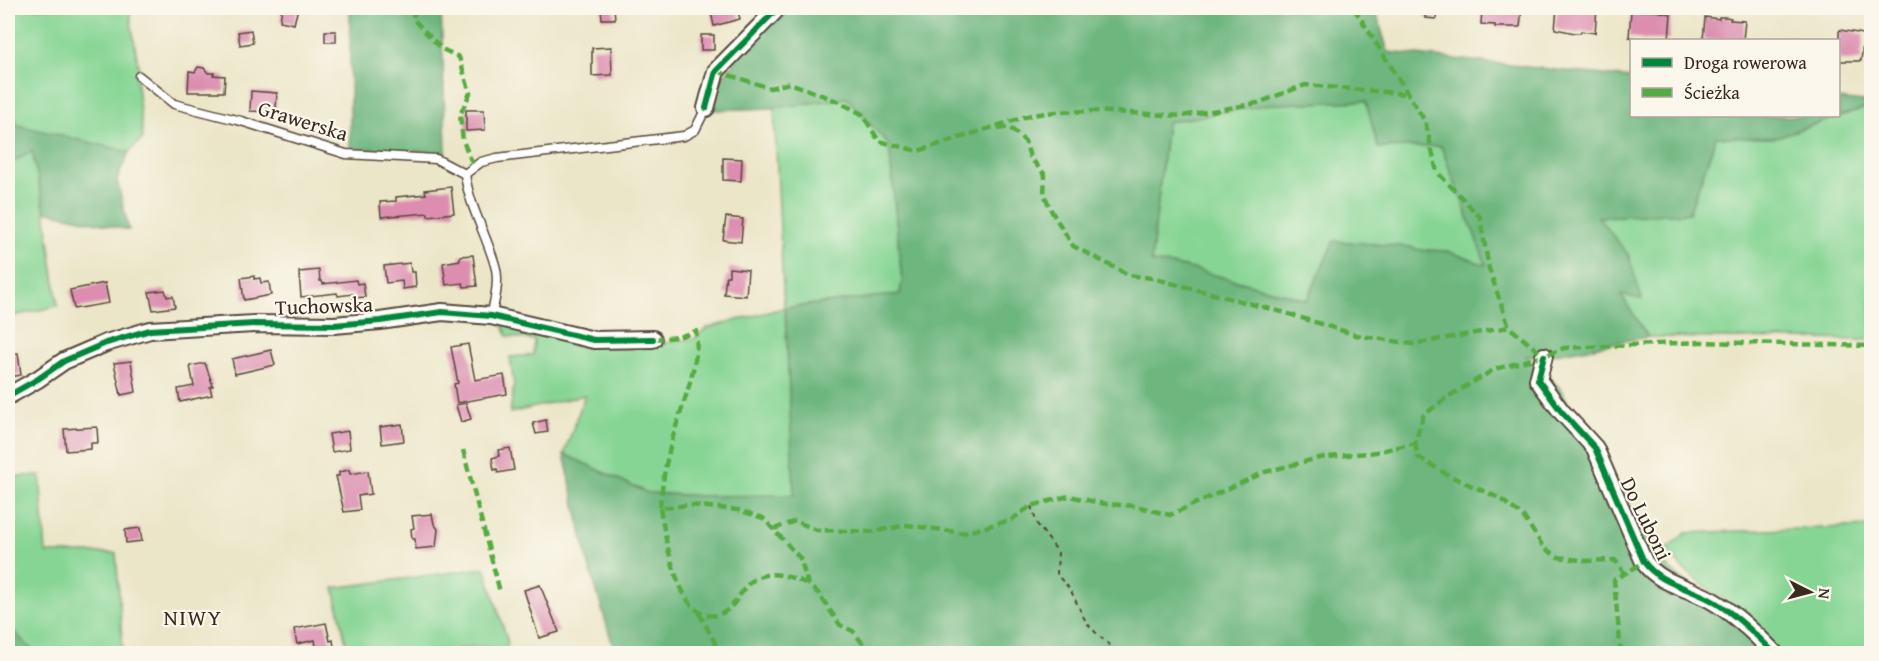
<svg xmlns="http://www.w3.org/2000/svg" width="1879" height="661" viewBox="0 0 1879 661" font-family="'Gentium Book Plus',serif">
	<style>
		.green { fill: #87d594; stroke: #618059; stroke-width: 1.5 }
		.forest { fill: #6db67e; stroke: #54704e; stroke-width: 1.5; fill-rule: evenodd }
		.building { fill: #dc8db0 }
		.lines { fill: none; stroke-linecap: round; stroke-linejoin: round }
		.service-casing { stroke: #564638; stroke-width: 11 }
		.minor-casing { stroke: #564638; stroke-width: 20 }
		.path { stroke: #564638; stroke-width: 2; stroke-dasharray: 4.5 4.5; stroke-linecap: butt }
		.service { stroke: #fff; stroke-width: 8 }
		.minor { stroke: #fff; stroke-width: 16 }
		.quiet { stroke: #55ab43; stroke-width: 4.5; stroke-dasharray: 9 4.5; stroke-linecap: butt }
		.cycleway-casing { stroke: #fbf7ec; stroke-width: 10 }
		.cycleway { stroke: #00873e; stroke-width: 6 }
		.labels { text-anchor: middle; stroke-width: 4.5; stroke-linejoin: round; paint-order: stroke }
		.street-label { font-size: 21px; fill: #3b2a1e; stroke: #fbf7ec }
		.neighbourhood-label { font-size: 22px; letter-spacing: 1.5px; fill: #3b2a1e; stroke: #fbf7ec }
	</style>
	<rect width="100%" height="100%" fill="#fbf7ec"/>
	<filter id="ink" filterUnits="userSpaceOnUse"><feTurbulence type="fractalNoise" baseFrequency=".0167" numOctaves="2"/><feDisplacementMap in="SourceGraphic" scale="12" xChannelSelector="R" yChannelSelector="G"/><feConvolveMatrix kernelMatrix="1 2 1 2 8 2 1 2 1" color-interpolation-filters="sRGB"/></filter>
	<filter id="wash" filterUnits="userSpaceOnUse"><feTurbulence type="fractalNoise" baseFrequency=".008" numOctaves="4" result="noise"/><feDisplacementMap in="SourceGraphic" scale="24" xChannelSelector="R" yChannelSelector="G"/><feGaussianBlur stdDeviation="1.35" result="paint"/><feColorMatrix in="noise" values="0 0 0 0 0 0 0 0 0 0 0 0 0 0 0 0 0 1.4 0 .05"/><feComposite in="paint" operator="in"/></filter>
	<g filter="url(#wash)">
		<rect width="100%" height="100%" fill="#ece6c9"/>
		<!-- green -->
		<g class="green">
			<path d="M8,8H129L139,71L136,76L143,138L129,152L17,125L8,87Z"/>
			<path d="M847,98L889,145L902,281L900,295L785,308L795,496H702L648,493L564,454L585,395L510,413L514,385L510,357L533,355L534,340L507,336L502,322L581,342L624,348L694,339L707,328L784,308L774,108Z"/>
			<path d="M1366,101L1379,148L1441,146L1487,266L1447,251L1420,250L1410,247L1334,241L1307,300L1185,267L1151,262L1167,122L1271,104Z"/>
			<path d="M1871,106V340L1648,337L1620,294L1641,298L1598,217L1689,213L1716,137L1773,138Z"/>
			<path d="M32,151L45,211L58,306L8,317V174L11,162Z"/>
			<path d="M40,475L46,553H116L123,653H35L8,626V477Z"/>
			<path d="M1871,526V653H1780L1743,616L1682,568L1666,550L1686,533Z"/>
			<path d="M485,568L508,643L505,653L482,646L447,650L439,653H348L334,588Z"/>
		</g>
		<!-- forest -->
		<g class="forest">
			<path d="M350,8H441L446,152L350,149Z"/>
			<path d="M782,8H1375L1388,52L1631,78L1632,116H1838L1839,99L1871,103V106L1773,138L1716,137L1689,213L1598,217L1628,254L1642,299L1621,295L1648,337L1544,356H1526L1560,388L1657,558L1768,653H618L614,649L587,559L564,454L648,493L702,496L794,495L785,308L900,294L902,281L889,145L847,98L774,108L714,110L720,80L746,48ZM1366,101L1378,148L1441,146L1486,265L1447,251L1420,250L1410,247L1334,241L1307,300L1185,267L1151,262L1167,122L1271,104Z"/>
			<path d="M8,87L17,125L129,152L117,180L129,230L45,211L32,151L8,165Z"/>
			<path d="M8,626L35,653H8Z"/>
		</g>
		<g id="blocks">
			<!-- building -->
			<g class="building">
				<path d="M282,8H298L294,24L280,21Z"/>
				<path d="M601,8H614L615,19H602Z"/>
				<path d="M710,8H737L740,19L714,26Z"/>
				<path d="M1426,8H1437L1436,19L1425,18Z"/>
				<path d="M1482,8H1522L1520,27H1495V25L1481,24Z"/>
				<path d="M1557,8H1597L1595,33L1581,31L1580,33H1575L1555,29Z"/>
				<path d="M1646,9L1671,14L1669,40H1643V39L1629,37L1631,10L1646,11Z"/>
				<path d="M1705,17L1719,19V17H1725L1731,18L1730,20L1745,21L1743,40H1703Z"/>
				<path d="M251,30L253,43L240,45L238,32Z"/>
				<path d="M1840,30L1864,34L1861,61H1839V32Z"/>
				<rect x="325" y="31" width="11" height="11"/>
				<rect x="701" y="35" width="13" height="15"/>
				<path d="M611,47L612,75L592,76V48Z"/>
				<path d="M198,67L204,68L208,73H214L213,75L225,76L224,92H188L189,71L195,72Z"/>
				<path d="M251,91L277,93L276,109H269V112L250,111Z"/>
				<path d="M466,110H484L485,130L466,131Z"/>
				<path d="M723,158L742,159L741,181L723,180Z"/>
				<path d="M451,187L454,213L428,216V213L381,217L380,202L396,201V197L426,194L425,190Z"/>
				<path d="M726,217L743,219L741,242L723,240Z"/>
				<path d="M473,255L477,286L464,287L463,283L446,285L443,263L460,260V256Z"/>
				<path d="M410,263L411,272H415L416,287L403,289L402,281L386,283L384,266Z"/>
				<path d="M729,268L748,270L746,296L724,294L726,276H729Z"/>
				<path d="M319,270L320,281H322L323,284L356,280L357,284L363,283L365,297L353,298V294L338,296L337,293L301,297L299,272Z"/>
				<path d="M254,276V279L260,278L261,283L269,282L271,295L244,300L241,278Z"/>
				<path d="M105,283L109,303L74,309L70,290Z"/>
				<path d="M165,290L167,297L173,296L175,307L153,310L149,292Z"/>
				<path d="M468,344L475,380L504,375L507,394L457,403L454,384L458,383L451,347Z"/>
				<path d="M271,350L275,365L235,374L232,359Z"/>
				<path d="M18,353L21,375L9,377L8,354Z"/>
				<path d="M131,361L136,392L121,395L114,363Z"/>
				<path d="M205,363L213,386L210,387L212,395L180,402L178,389L194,386L190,366Z"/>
				<path d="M466,403L471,419L461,422L456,405Z"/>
				<path d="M546,420L548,432L536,434L533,423Z"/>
				<path d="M402,424L404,441L382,444L380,427Z"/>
				<path d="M97,427L98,443H91V449L66,451L64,429Z"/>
				<path d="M348,431L350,449L332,452L329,434Z"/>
				<path d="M510,448L514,470L498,473L497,469L494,470L492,458L499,456L498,450Z"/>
				<path d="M349,470L350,474L368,471L371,494L358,496L360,510L344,512L336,476H339V472Z"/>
				<path d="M432,514L434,524L438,529L436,547L416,549L415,539H412L411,529L414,528L412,516Z"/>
				<path d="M140,528L142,541L126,543L125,530Z"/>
				<path d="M540,585L559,632L539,638L524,590Z"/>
				<path d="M326,623L330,641L333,640L335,654H317L315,640L297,644L294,629Z"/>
			</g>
		</g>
	</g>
	<g filter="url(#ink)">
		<use href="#blocks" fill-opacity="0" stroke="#564638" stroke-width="1.5"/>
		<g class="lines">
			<!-- service casing -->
			<g class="service-casing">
				<g id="service">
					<path d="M139,76L174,104L241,121L346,154L436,159L465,174"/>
					<path d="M465,174L481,162L497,158L684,136L695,130L706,108"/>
					<path d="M465,174C469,207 488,237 496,269C499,284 495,301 491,316"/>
				</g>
			</g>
			<!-- minor casing -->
			<g class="minor-casing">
				<g id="minor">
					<path d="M706,108L716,71L774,12L776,8"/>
					<path d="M1544,356L1538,380L1561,411L1595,448L1644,562C1660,584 1688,587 1711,600C1734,613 1756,634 1775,654"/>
					<path d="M8,396L38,379L64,361L106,343L150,330L254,324L334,325L380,321L442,312L491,316L594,340L653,339"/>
				</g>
			</g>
			<!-- path -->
			<path class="path" d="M1031,506L1037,524L1058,552L1057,575L1070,589L1086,622L1098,635L1120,654"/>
			<!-- service -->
			<use href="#service" class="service"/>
			<!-- minor -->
			<use href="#minor" class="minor"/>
			<!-- quiet -->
			<g class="quiet">
				<path d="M415,8L413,19L442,49L459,57L470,93L460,115L463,141L473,165"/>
				<path d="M1354,8L1425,121L1437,172L1480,217L1489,269L1509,327"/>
				<path d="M716,71L770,88L790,83L837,101L862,114L879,141L918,151L1031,115L1055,112L1093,111L1182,116L1258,103L1305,85L1407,94"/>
				<path d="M998,129L1009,127L1025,141L1030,157L1045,175L1044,194L1052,212L1073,246L1129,275L1152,278L1286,313L1356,335L1413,344L1509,327L1544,356"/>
				<path d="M653,339L679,337L696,331C701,364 679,412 671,444C665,465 662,486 660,508L689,505L738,510L763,518L800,558L808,584L819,594L840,625L853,631L871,654"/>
				<path d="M1415,443L1418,457L1448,475L1499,498L1523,516L1544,548L1558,557L1586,561L1615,560L1624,573"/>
				<path d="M463,450L500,592"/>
				<path d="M660,508C665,533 678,629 720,614C739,607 740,584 759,577C775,570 793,578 808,584"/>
				<path d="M774,529L795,521L817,530L871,532L907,525L963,533L1011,520L1031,506L1069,496L1105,504L1136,506L1170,515L1265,472L1319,458L1376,452L1415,443L1423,416L1446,398L1495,369L1544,356L1564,348L1701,342L1872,346"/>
				<path d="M699,613L721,654"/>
				<path d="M1621,654L1614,580L1644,562"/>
			</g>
			<!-- cycleway casing -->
			<g class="cycleway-casing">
				<g id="cycleway">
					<path d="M706,108L716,71L774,12L776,8"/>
					<path d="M1544,356L1538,380L1561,411L1595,448L1644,562C1660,584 1688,587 1711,600C1734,613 1756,634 1775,654"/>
					<path d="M8,396L38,379L64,361L106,343L150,330L254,324L334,325L380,321L442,312L491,316L594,340L653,339"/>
				</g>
			</g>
			<!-- cycleway -->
			<use href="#cycleway" class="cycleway"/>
		</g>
	</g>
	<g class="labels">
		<!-- street labels -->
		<g class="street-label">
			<text transform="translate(303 121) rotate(17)" y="7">Grawerska</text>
			<text transform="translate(324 306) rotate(-2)" y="7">Tuchowska</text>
			<text transform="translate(1646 519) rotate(64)" y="7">Do Luboni</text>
		</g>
		<!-- neighbourhood labels -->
		<g class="neighbourhood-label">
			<text x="193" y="625">NIWY</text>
		</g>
	</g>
	<!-- margin -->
	<rect width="1879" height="661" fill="none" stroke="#fbf7ec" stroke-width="30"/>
	<!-- legend -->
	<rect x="1630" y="39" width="210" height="78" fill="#fbf7ec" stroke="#aea59a" stroke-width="1.5"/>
	<rect x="1642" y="58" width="30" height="9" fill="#00873e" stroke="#aea59a" stroke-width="1.5"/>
	<text x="1684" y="69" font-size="18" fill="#3b2a1e">Droga rowerowa</text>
	<rect x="1642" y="88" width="30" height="9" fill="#55ab43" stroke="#aea59a" stroke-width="1.5"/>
	<text x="1684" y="99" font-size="18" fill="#3b2a1e">Ścieżka</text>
	<!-- north arrow -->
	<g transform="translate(1810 592) rotate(96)" stroke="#fbf7ec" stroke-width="4.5" paint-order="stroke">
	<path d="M0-4.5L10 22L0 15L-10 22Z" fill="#3b2a1e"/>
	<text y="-9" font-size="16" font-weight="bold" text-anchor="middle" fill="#3b2a1e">N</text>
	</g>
</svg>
